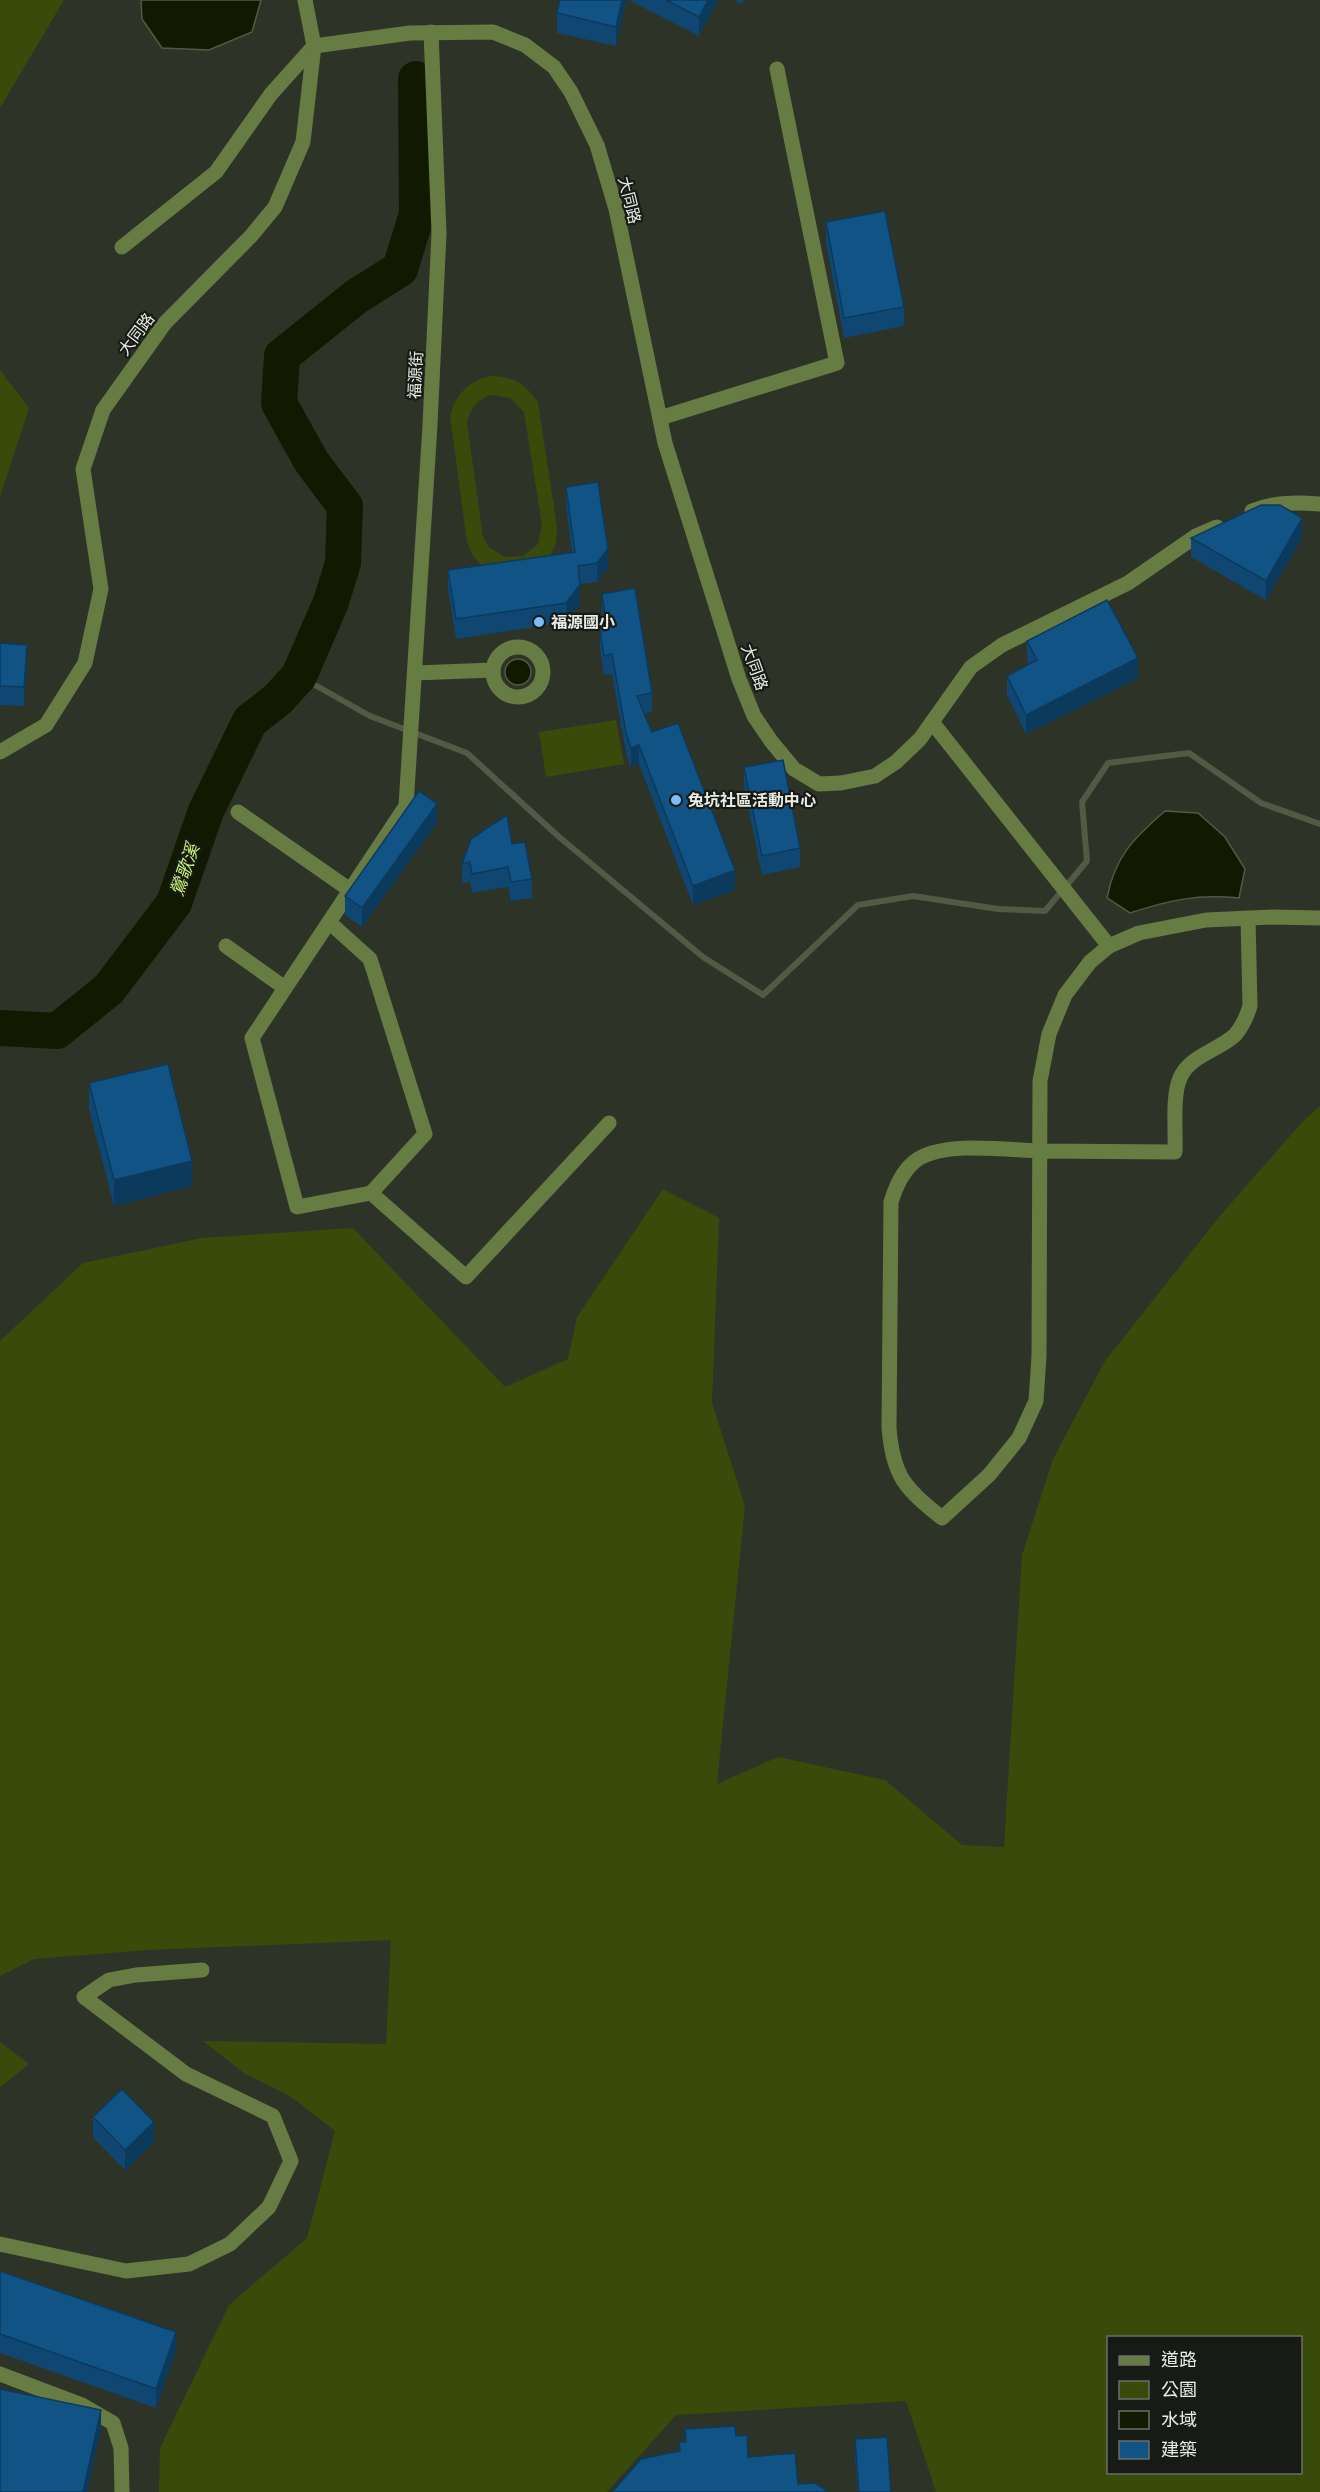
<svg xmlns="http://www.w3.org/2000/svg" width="1320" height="2492" viewBox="0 0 1320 2492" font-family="'Open Sans','Noto Sans TC',sans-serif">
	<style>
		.green { fill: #384b0b; fill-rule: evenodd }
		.water { fill: #111a00; stroke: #525945; stroke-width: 1.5 }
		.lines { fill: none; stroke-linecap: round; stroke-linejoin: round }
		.stream { stroke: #525945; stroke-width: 6 }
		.river { stroke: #111a00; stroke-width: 36 }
		.minor { stroke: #677c43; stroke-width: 15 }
		.wall { fill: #0f4772 }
		.shaded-wall { fill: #0c3a5d }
		.building { fill: #115385; stroke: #0c3a5d; stroke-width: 1.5 }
		.poi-dot { fill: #7dbef9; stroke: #181a15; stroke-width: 2 }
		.labels { text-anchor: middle; stroke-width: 4.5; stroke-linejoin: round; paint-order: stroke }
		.street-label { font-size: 16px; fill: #eaede6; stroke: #181a15 }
		.poi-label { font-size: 16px; font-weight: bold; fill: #eaede6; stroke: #181a15; text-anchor: start }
		.water-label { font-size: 18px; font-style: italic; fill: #caf67a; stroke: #181a15 }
	</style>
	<rect width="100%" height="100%" fill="#2e3327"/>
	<!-- green -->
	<g class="green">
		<path d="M0,0H64L0,108Z"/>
		<path d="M0,370L29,408L0,497Z"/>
		<path d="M489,376C512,376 525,383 538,402L557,528L556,543L550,556L483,567L473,556L467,542L450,416C456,394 467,383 489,376ZM491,395L510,398L524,412L542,525L538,544L523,556L504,557L488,546L483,537L467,423C470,408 477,400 491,395Z"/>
		<path d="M616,720L624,764L546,777L539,732Z"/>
		<path d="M1320,1106V2492H936L906,2401L676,2415L607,2492H159L160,2448L229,2305L307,2238L335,2131L290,2096L244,2073L203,2041L386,2044L391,1940L148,1950L34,1959L0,1976V1341L83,1263L202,1238L353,1228L505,1387L568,1359L577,1317L663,1189L719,1218L712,1403L745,1506L717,1784L778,1757L885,1780L962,1845L1004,1847L1022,1555L1053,1459L1105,1361L1219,1217L1304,1120ZM1108,2338H1300V2472H1108Z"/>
		<path d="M0,2042L29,2064L0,2087Z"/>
	</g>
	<!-- water -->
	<g class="water">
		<path d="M141,0H261L252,32L209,50L162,48L142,19Z"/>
		<circle cx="518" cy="672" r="13"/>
		<path d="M1165,811L1198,813L1225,837L1245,869L1239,898C1196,894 1170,900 1130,913L1107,898C1115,856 1134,838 1165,811Z"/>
	</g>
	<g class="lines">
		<!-- stream -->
		<path class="stream" d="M299,676L370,716L467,753L558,836L703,957L763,995L858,905L913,896L998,909L1045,911L1087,861L1082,802L1108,763L1189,753L1261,803L1320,824"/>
		<!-- river -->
		<path class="river" d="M0,1028L57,1031L109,989L174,903L206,811L250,721L278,699L299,676L331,602L343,563L345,506L311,461L279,403L282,356L357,296L400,269L417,214L416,79"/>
		<!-- minor -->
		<g class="minor">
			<path d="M431,32L439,233L430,425L406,806L252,1038L297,1207L371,1193L466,1277L609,1123"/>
			<path d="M122,247L216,172L271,94L314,46L305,0"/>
			<path d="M660,418L837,363L777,69"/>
			<path d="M1252,511C1275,502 1296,502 1320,504"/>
			<circle cx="518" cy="672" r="25"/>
			<path d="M415,673L493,670"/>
			<path d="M932,722L1109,946"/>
			<path d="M0,752L46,725L85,663L101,589L83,469L103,410L165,323L251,236L275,207L303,142L314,46L410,33L493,32L525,45L554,67L571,92L597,145L616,209L665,443L739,679L754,716L771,741L794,769L819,784L841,783L875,776L896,762L920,739L971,667L1002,645L1128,583L1196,536L1217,527"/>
			<path d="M238,812L350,890"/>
			<path d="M1248,918L1250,1006C1247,1016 1242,1027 1235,1035C1219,1050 1189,1056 1180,1078C1172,1096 1176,1132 1175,1152C1131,1152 1086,1151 1041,1151C1007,1150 947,1141 918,1159C903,1169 896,1186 891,1202L889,1428C893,1477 905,1488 942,1518L989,1475L1019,1438L1036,1401L1039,1356L1040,1081L1049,1034L1065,995L1090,962L1109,946L1139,933L1206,920L1273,917L1320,918"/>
			<path d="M329,922L370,959L425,1134L371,1193"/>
			<path d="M226,946L285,988"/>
			<path d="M0,2244L126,2271L189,2264L230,2244L269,2207L291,2161L273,2116L186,2074L84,1997L109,1980L136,1975L202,1970"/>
			<path d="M0,2374L82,2405L113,2423L121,2448L122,2492"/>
		</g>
	</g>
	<!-- wall -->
	<g class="wall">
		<path d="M560,0H626L616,46L557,33V13Z"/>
		<path d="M629,0H718L699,36Z"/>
		<path d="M734,0H744L742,4Z"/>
		<path d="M826,222L904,307V326L844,338L826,242Z"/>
		<path d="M566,487L608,568L597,582L580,584V604L566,622L456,639L448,589V570L572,552L566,506Z"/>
		<path d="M1191,538H1302L1266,600L1191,557Z"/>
		<path d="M602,594L652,693V712L644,714L652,732L735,890L693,905L639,764L631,767L626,752L612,674L604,675L600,650V630H604L602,613Z"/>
		<path d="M1027,641L1138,678L1026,734L1007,695V676L1029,664L1027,660Z"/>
		<path d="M0,643L27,664L24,706L0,705Z"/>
		<path d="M744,767L800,848V867L762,875L744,786Z"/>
		<path d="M437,823L362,927L345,915V896Z"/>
		<path d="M512,844L532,879V898L511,901L508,887L472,893L470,882L462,883V864Z"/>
		<path d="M89,1083L192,1186L114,1206L89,1109Z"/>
		<path d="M93,2117L154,2142L125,2170L93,2137Z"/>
		<path d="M0,2271L176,2351L156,2408L0,2353Z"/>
		<path d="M855,2439L891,2492H858L855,2458Z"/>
	</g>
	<!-- shaded-wall -->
	<g class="shaded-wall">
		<path d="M622,0H626L616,46V27Z"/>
		<path d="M708,0H718L699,36V17Z"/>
		<path d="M1302,518V538L1266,600V581Z"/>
		<path d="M608,549V568L597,582V563Z"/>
		<path d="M580,585V604L566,622V603Z"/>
		<path d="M27,645V664L24,706V687Z"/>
		<path d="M1138,658V678L1026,734V715Z"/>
		<path d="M639,745V764L631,767V748Z"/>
		<path d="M437,804V823L362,927V908Z"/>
		<path d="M735,870V890L693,905V886Z"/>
		<path d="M192,1161V1186L114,1206V1180Z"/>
		<path d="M154,2122V2142L125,2170V2150Z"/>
		<path d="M176,2332V2351L156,2408V2389Z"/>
		<path d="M101,2410V2429L87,2492H83Z"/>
	</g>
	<!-- building -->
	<g class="building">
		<path d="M560,0H622L616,27L557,13Z"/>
		<path d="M666,0H708L699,17Z"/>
		<path d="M885,211L904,307L844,318L826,222Z"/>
		<path d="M598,482L608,549L597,563L578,566L580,585L566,603L456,619L448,570L575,552L566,487Z"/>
		<path d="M1261,505H1280L1302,518L1266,581L1191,538Z"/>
		<path d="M635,588L652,693L637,696L652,732L678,723L735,870L693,886L639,745L631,748L626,733L612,654L604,656L600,630L607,629L602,594Z"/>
		<path d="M1107,600L1138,658L1026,715L1007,676L1037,660L1027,641Z"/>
		<path d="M0,643L27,645L24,687L0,686Z"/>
		<path d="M783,760L800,848L762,856L744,767Z"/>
		<path d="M419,791L437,804L362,908L345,896Z"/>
		<path d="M507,815L512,844L525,842L532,879L511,882L508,867L472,874L470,862L462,864L471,839Z"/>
		<path d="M168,1064L192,1161L114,1180L89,1083Z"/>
		<path d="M122,2089L154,2122L125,2150L93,2117Z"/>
		<path d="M0,2271L176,2332L156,2389L0,2334Z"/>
		<path d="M0,2389L101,2410L83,2492H0Z"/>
		<path d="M735,2426L736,2436L747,2435L748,2457L795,2453L798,2484L815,2483L829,2492H612L641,2459L680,2451L679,2442H686L685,2429Z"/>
		<path d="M887,2437L891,2492H859L855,2439Z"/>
	</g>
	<!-- markers -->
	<g class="poi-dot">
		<circle cx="539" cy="622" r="6"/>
		<circle cx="676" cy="800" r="6"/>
	</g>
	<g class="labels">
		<!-- street labels -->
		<g class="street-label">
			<text transform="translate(630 200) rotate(76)" y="6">大同路</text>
			<text transform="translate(136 334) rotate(-53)" y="6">大同路</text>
			<text transform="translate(415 375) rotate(-87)" y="6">福源街</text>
			<text transform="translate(755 667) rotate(70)" y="6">大同路</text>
		</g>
		<!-- poi labels -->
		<g class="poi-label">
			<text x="551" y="628">福源國小</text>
			<text x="688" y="806">兔坑社區活動中心</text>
		</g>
		<!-- water labels -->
		<g class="water-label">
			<text transform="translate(185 870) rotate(-71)" y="6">鶯歌溪</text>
		</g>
	</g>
	<!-- legend -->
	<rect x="1107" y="2336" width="195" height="138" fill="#181a15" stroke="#6c6e69" stroke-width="1.5"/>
	<rect x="1119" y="2356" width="30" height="9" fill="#677c43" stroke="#6c6e69" stroke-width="1.5"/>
	<text x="1161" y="2366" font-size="18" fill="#eaede6">道路</text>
	<rect x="1119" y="2381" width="30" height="18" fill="#384b0b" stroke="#6c6e69" stroke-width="1.5"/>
	<text x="1161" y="2396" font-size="18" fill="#eaede6">公園</text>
	<rect x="1119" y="2411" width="30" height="18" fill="#111a00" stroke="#6c6e69" stroke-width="1.5"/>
	<text x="1161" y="2426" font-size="18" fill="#eaede6">水域</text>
	<rect x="1119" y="2441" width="30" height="18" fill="#115385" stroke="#6c6e69" stroke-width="1.5"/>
	<text x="1161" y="2456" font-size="18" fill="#eaede6">建築</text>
</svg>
